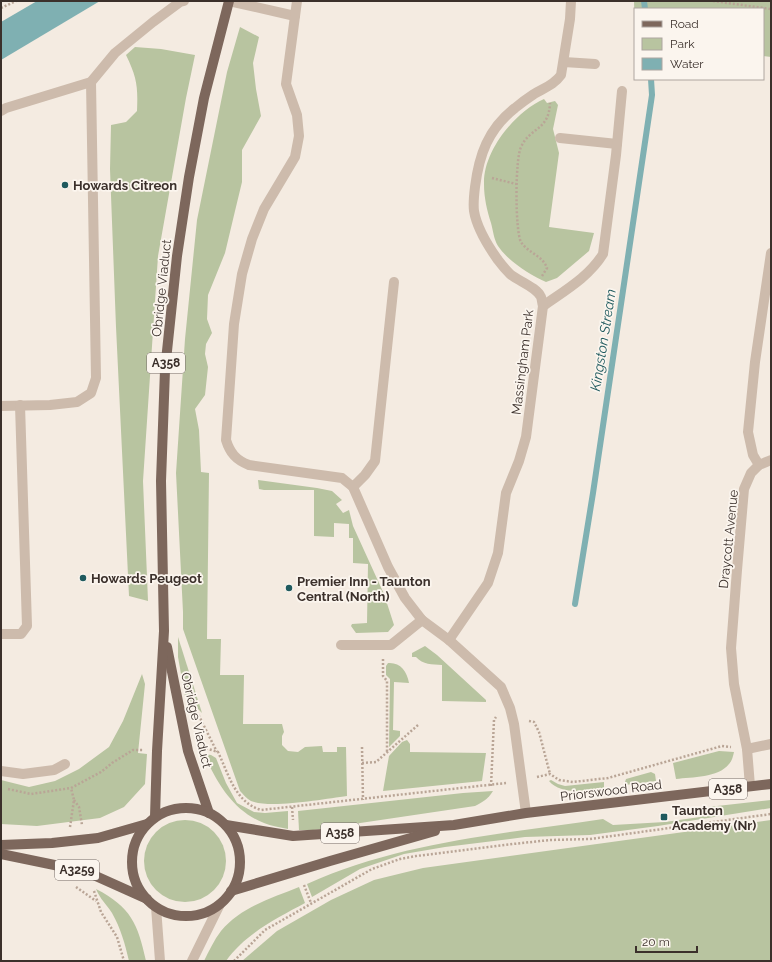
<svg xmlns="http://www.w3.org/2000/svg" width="772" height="962" viewBox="0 0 772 962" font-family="Raleway,sans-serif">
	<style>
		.green { fill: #b8c4a0 }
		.water { fill: #7fb0b2 }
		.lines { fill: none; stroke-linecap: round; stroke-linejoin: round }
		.stream { stroke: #7fb0b2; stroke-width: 6 }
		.path { stroke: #b9a596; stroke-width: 2.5; stroke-dasharray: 2 2; stroke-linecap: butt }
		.service { stroke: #cdbbac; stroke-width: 10 }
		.minor { stroke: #cdbbac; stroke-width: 10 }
		.primary { stroke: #7d675c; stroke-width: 10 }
		.poi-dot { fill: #1f5a5e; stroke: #fbf5ee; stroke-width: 1.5 }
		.labels { text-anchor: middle; stroke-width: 3.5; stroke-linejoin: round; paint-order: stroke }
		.shield { fill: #fbf5ee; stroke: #756b66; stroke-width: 1 }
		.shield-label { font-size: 12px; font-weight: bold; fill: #3b302b }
		.poi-label { font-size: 13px; font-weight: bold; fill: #3b302b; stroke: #fbf5ee; text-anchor: start }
		.street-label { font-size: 13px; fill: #3b302b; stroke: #fbf5ee }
		.water-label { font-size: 14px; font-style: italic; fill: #1f5a5e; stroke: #fbf5ee }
	</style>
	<rect width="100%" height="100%" fill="#f4ebe1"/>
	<!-- green -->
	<g class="green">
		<path d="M634,1H771V57L763,56V9H635V34Z"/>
		<path d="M240,27L259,37L253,63L256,89L261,116L242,150V182L235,211L225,253L208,295L207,319L212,333L206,344L205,354L208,367L205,395L195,409L199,430L201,472L209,473L207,639H221L220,675H244L243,724H282L284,732L282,736V745L288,751L298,752L305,747L322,746L323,752H337V747H346L347,796C324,799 270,809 251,801C247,799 243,794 240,791L183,629V612L176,473L185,339L197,220L227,72Z"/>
		<path d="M135,47L161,49L195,55L186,98L158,256L143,481L148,601L129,596L116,327L110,169L111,125L126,122L137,111C138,86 137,78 126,55Z"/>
		<path d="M544,99L547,103L555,101L558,105L553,129L559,153L549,227L594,233L589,251L557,278L546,282C529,274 509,262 498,246C494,240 493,230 491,223C487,210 484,198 484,184C483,151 515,112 544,99Z"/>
		<path d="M258,480L317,488L332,491L342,500L336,504L343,513L349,510L353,526L384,594L394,625L388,632L356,633L351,626L352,624L367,623L368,564L353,563V538H349V524L334,523V537L314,536V490H264L259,489Z"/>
		<path d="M178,637L202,713L185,696L178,657Z"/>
		<path d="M425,646L437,655L486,700V702L442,701V665C432,664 423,665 416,657H412V653Z"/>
		<path d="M388,663C400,662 407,671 409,683L394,682L393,730L400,731V736L389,747L390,679L386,675V666Z"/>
		<path d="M142,674L145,684L138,753L147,754L145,784L124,807L100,818L37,826L1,824V780L29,787L55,781L79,769L109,747L123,721Z"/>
		<path d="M407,740L410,744V752L486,753L482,781L383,791L389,756L402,742Z"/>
		<path d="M719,751L734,752C733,756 732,761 729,764C718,778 692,777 676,779L673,763Z"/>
		<path d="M204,754L211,755L216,758L226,783L237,803L254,812L265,813L288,811V829C280,827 271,826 264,823C233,811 217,783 204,754Z"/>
		<path d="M651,772L655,774L656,781L625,785V782L626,779Z"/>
		<path d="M551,780L558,784L565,786L604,782V788C587,790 562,796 549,781Z"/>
		<path d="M493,791C488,799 483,802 475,806L313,830H299L298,811L463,793Z"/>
		<path d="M771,800V808L658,826L590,835L525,837L445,847L404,854L360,869L312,897L307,884C400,842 503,834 603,819L613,825L665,822L700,817L708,807Z"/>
		<path d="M771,820V961H242L277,931L331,900L374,880L423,868Z"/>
		<circle cx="185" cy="861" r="41"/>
		<path d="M299,887L305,903C277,918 245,934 226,961H204C209,951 214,940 221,931C241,907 272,898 299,887Z"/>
		<path d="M96,889C131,907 138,924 146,961H129C125,944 121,929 112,913C107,905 100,899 96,889Z"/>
	</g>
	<!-- water -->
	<path class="water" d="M37,1H100L1,60V22Z"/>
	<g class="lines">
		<!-- stream -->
		<g class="stream">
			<path d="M644,1L645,9"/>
			<path d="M575,604L593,493L652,95L651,79"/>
		</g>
		<!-- path -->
		<g class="path">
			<path d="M713,1L771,9"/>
			<path d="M1,8L16,1"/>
			<path d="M492,178L516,184"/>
			<path d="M542,276L547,268C546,265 544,262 542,260C536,254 526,250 521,242C515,231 515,159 521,147C530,127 549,131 550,103"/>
			<path d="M383,659V676L387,681V752"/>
			<path d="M196,712L199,716L217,752"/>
			<path d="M529,721L534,722L539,732L550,774"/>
			<path d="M362,747L363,800"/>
			<path d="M202,748H205L218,752C229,775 235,802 261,810L506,783"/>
			<path d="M362,763L376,762L418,725"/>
			<path d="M537,777L550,774L559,780L573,782L608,778L722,746L731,747"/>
			<path d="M491,786L494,720L496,717"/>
			<path d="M8,789L31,794L71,788L101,772L112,763L133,750H143"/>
			<path d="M74,800L79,807L82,825"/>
			<path d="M292,807L293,820"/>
			<path d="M70,827L74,800L71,788"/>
			<path d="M304,885L311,903"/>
			<path d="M76,887L96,901"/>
			<path d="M94,891L101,912L117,937L124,961"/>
			<path d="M234,961L265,930L372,869L400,859L416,856L513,844L550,840L590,839L771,814"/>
		</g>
		<!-- service -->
		<g class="service">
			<path d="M229,1L295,16"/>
			<path d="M1,111L6,108L91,82L115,53L153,22L180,2L184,1"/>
			<path d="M560,138L617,144"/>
			<path d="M543,306C564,291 589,277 603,254L616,155L622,91"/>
			<path d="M1,406L50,405L77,402L91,393L96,378L91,82"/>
			<path d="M1,634H21L27,626L20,405"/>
			<path d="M341,645H391L422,620"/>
			<path d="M1,771L23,774L54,770L65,764"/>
		</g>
		<!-- minor -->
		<g class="minor">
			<path d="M297,1L286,84L297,115L299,136L295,157L264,209L252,239L242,274L234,324L226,440C230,453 236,460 249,465L342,478L353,487L388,567L405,598L422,620L449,640L501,687L510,708L514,724L526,813"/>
			<path d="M564,62L595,64"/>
			<path d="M759,465L771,460"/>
			<path d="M353,487L365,475L375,461L394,282"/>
			<path d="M449,640L488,583L498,553L506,493L519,461L526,437L543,306C542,303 542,299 541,297C537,287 518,281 510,274C506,270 501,264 498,260C488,246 477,229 474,211C473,203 474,195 475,187C479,155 488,129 515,108C521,103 528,98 534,94C544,88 554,85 561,75L570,19L571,1"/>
			<path d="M747,749L771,744"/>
			<path d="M750,786L747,749L734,684L731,648L737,570L744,489L751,473L759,465L753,455L748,432L755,362L771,253"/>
			<path d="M156,907L160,961"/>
			<path d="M192,961L220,904"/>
		</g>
		<!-- primary -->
		<g class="primary">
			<path d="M167,647L188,751L209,813"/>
			<circle cx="186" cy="862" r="54"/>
			<path d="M155,817L157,751L164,631L161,481L165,370L177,256L189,177L204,98L229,1"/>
			<path d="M226,825L293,836L454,825L526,813L771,784"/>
			<path d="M1,845L52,843L98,838L147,824"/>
			<path d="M1,854L69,868L89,873L147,899"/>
			<path d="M231,891L330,861L435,831"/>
		</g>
	</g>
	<!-- markers -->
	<g class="poi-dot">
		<circle cx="65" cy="185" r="4"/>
		<circle cx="83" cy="578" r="4"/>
		<circle cx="289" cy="588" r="4"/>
		<rect x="660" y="813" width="8" height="8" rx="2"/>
	</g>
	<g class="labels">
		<!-- shield labels -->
		<g class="shield">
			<rect x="147" y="353" width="38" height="20" rx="3"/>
			<rect x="709" y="779" width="38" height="20" rx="3"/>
			<rect x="321" y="823" width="38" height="20" rx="3"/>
			<rect x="55" y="860" width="44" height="20" rx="3"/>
		</g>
		<g class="shield-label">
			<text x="166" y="367">A358</text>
			<text x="728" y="793">A358</text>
			<text x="340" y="837">A358</text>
			<text x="77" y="874">A3259</text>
		</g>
		<!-- poi labels -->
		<g class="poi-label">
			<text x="73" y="190">Howards Citreon</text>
			<text x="91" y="583">Howards Peugeot</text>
			<text x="297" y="586">Premier Inn - Taunton<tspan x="297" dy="15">Central (North)</tspan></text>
			<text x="672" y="815">Taunton<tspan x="672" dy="15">Academy (Nr)</tspan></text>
		</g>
		<!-- street labels -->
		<g class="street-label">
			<text transform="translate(161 288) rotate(-84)" y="5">Obridge Viaduct</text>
			<text transform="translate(522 362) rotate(-83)" y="5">Massingham Park</text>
			<text transform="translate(728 539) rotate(-84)" y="5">Draycott Avenue</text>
			<text transform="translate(197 720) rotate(77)" y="5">Obridge Viaduct</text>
			<text transform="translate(611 790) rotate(-7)" y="5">Priorswood Road</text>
		</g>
		<!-- water labels -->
		<g class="water-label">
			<text transform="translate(603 340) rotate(-81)" y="5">Kingston Stream</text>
		</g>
	</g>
	<!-- border -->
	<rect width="772" height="962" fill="none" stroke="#3b302b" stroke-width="4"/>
	<!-- legend -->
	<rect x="634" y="8" width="130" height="72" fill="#fbf5ee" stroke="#aea6a0"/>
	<rect x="642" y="21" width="20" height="6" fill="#7d675c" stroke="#aea6a0"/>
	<text x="670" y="28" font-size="12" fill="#3b302b">Road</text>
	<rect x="642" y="38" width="20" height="12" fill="#b8c4a0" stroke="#aea6a0"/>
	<text x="670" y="48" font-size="12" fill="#3b302b">Park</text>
	<rect x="642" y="58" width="20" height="12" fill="#7fb0b2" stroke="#aea6a0"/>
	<text x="670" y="68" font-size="12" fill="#3b302b">Water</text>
	<!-- scale -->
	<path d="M636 946v6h61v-6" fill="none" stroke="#3b302b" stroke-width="2"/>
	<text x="642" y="946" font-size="12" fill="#3b302b" stroke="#fbf5ee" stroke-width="3" paint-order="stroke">20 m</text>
</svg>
